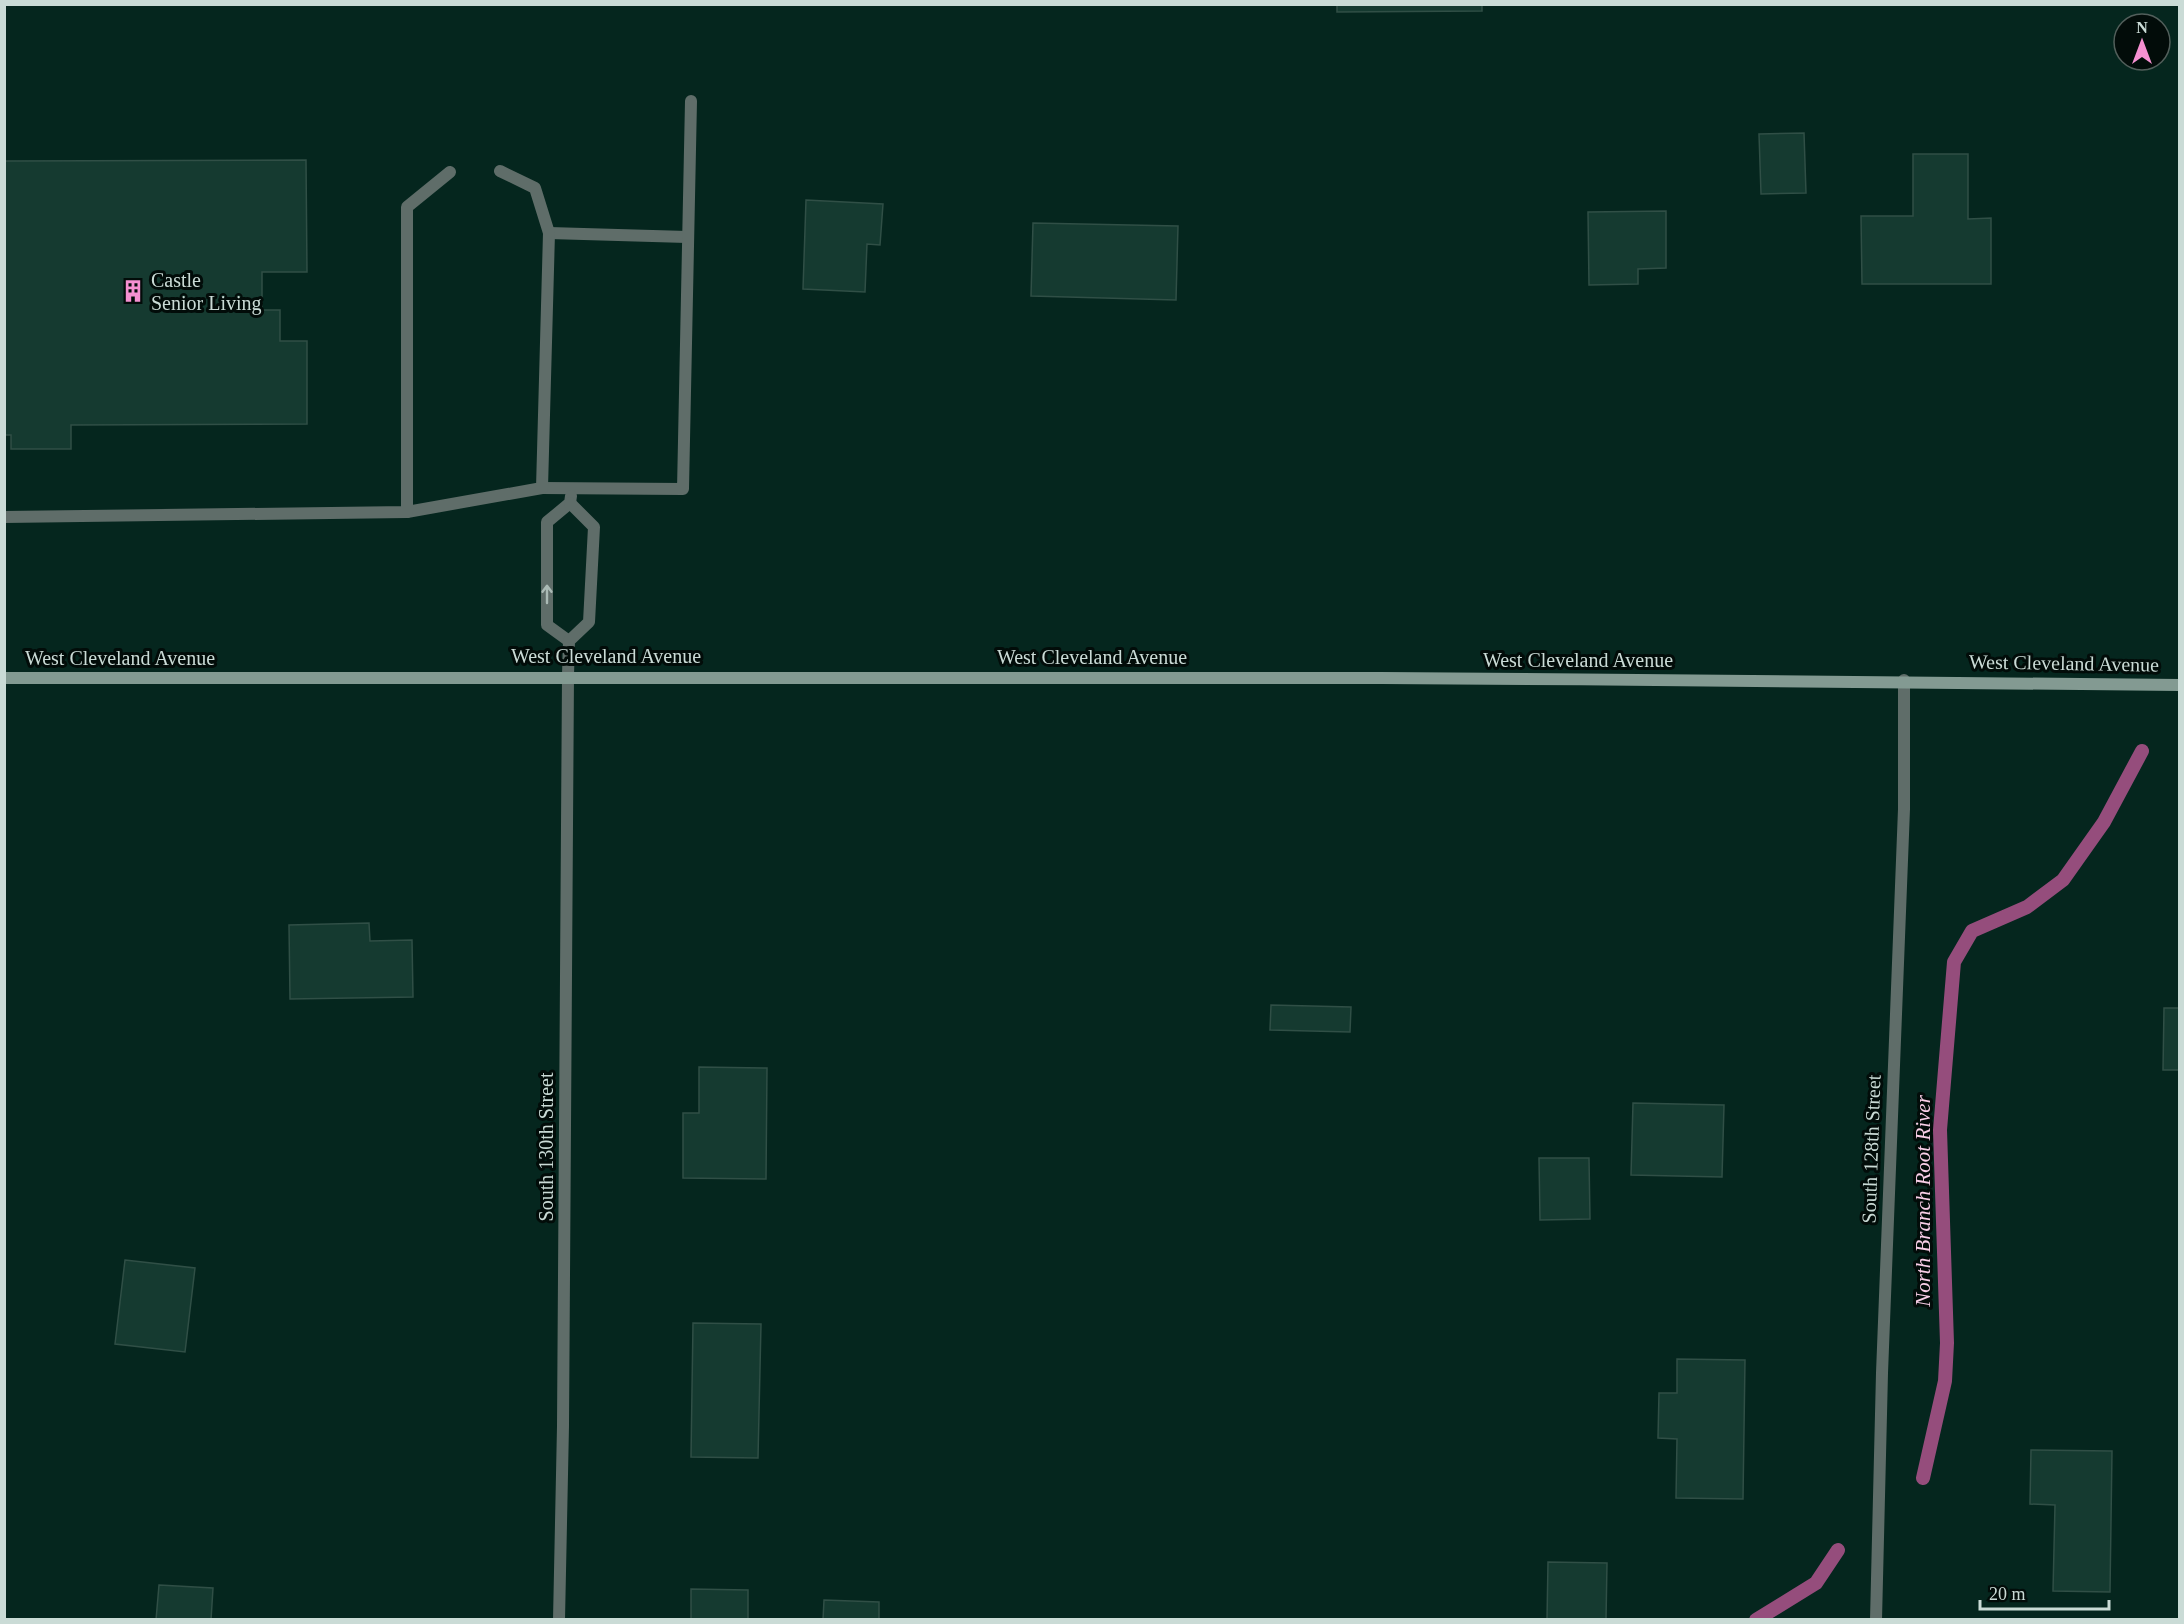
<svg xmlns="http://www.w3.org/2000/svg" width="2184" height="1624" viewBox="0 0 2184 1624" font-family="Georgia,serif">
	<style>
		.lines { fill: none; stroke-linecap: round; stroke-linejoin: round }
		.stream { stroke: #954d7c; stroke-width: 14 }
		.building { fill: #153a30; stroke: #304f46; stroke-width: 1.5 }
		.service { stroke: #5f6d69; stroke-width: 12 }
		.minor { stroke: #5f6d69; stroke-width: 12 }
		.secondary { stroke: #839a92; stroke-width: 12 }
		.oneway { stroke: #aabab5 }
		.labels { text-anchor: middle; stroke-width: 6; stroke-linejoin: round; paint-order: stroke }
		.poi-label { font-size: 20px; fill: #cadbd6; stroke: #020c09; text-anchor: start }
		.street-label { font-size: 20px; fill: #cadbd6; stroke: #020c09 }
		.water-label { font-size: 21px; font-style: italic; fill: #f9cfe8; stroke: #020c09 }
	</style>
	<rect width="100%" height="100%" fill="#05261e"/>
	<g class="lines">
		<!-- stream -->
		<g class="stream">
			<path d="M1923,1478L1945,1381L1947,1343L1940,1130L1954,962L1972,931L2027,907L2063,880L2104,822L2142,751"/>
			<path d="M1756,1620L1816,1583L1838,1550"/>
		</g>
	</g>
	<!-- building -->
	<g class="building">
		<path d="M1337,4H1482V11L1337,12Z"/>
		<path d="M1804,133L1806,193L1761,194L1759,134Z"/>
		<path d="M1913,154H1968V219L1991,218V284H1862L1861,216H1913Z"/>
		<path d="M306,160L307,272H262V310H280V341H307V424L71,425V449H11V435H4V161Z"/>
		<path d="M806,200L883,204L880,245L867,244L865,292L803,289Z"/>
		<path d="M1666,211V268L1638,269V284L1589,285L1588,212Z"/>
		<path d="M1033,223L1178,226L1176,300L1031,296Z"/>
		<path d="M369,923L370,941L412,940L413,997L290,999L289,925Z"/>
		<path d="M1271,1005L1351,1007L1350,1032L1270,1030Z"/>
		<path d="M2164,1008H2180V1070H2163Z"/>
		<path d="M699,1067L767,1068L766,1179L683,1178V1113H699Z"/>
		<path d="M1633,1103L1724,1105L1722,1177L1631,1175Z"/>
		<path d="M1539,1158H1589L1590,1219L1540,1220Z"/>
		<path d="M125,1260L195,1268L185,1352L115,1344Z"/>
		<path d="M693,1323L761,1324L758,1458L691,1457Z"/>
		<path d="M1677,1359L1745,1360L1743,1499L1676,1498L1677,1439L1658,1438L1659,1393H1677Z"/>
		<path d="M2031,1450L2112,1451L2110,1592L2053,1591L2055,1505L2030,1504Z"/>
		<path d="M1548,1562L1607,1563L1606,1620H1547Z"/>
		<path d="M159,1585L213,1588L211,1620H156Z"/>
		<path d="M691,1589L748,1590V1620H691Z"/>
		<path d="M824,1600L879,1602V1620H823Z"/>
	</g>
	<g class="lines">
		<!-- service -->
		<g class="service">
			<path d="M549,233L687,237"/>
			<path d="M542,488L683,489L691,101"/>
			<path d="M407,512L542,488L549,233L535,188L500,171"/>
			<path d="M4,517L407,512V207L450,172"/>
			<path d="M569,641L547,625V522L570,503L571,496"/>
			<path d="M568,675L569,641L589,622L594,527L570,503"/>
		</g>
		<!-- minor -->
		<g class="minor">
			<path d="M559,1620L563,1426L568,675"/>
			<path d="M1876,1620L1882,1373L1904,809V680"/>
		</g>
		<!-- secondary -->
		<path class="secondary" d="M4,678C464,676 923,676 1382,678C1648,680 1914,681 2180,685"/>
	</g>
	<!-- one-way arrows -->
	<defs><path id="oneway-shaft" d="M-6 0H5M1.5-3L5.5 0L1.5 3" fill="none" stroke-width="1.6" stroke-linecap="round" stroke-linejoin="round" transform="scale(1.5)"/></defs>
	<use class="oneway" href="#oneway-shaft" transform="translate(547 594) rotate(-90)"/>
	<!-- icons -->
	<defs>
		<g id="building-bare" transform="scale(1.8)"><path d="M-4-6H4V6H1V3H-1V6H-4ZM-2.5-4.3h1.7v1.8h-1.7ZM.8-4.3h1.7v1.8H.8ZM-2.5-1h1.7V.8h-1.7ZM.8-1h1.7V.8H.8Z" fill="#f590d1" stroke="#020c09" stroke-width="2.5" paint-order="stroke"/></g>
	</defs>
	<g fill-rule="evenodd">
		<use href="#building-bare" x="133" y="291"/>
	</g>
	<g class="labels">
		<!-- poi labels -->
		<g class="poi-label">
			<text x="151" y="287">Castle<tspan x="151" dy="23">Senior Living</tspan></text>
		</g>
		<!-- street labels -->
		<g class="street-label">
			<text x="606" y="663">West Cleveland Avenue</text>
			<text x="1092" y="664">West Cleveland Avenue</text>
			<text x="120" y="665">West Cleveland Avenue</text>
			<text x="1578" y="667">West Cleveland Avenue</text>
			<text transform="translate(2064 663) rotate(1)" y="7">West Cleveland Avenue</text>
			<text transform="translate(546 1147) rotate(-90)" y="7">South 130th Street</text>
			<text transform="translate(1871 1149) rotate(-88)" y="7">South 128th Street</text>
		</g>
		<!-- water labels -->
		<g class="water-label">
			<text transform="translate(1923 1201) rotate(-90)" y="7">North Branch Root River</text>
		</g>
	</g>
	<!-- border -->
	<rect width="2184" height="1624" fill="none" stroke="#cadbd6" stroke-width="12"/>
	<!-- north arrow -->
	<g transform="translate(2142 42)"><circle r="28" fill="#020c09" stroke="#525f5b" stroke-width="1.5"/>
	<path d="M0-4.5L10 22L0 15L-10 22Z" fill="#f590d1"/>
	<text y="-9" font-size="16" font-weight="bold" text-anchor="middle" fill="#cadbd6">N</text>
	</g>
	<!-- scale -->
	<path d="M1980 1600v9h129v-9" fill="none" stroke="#cadbd6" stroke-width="3"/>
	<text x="1989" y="1600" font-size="18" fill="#cadbd6" stroke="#020c09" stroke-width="4.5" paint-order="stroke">20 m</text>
</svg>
